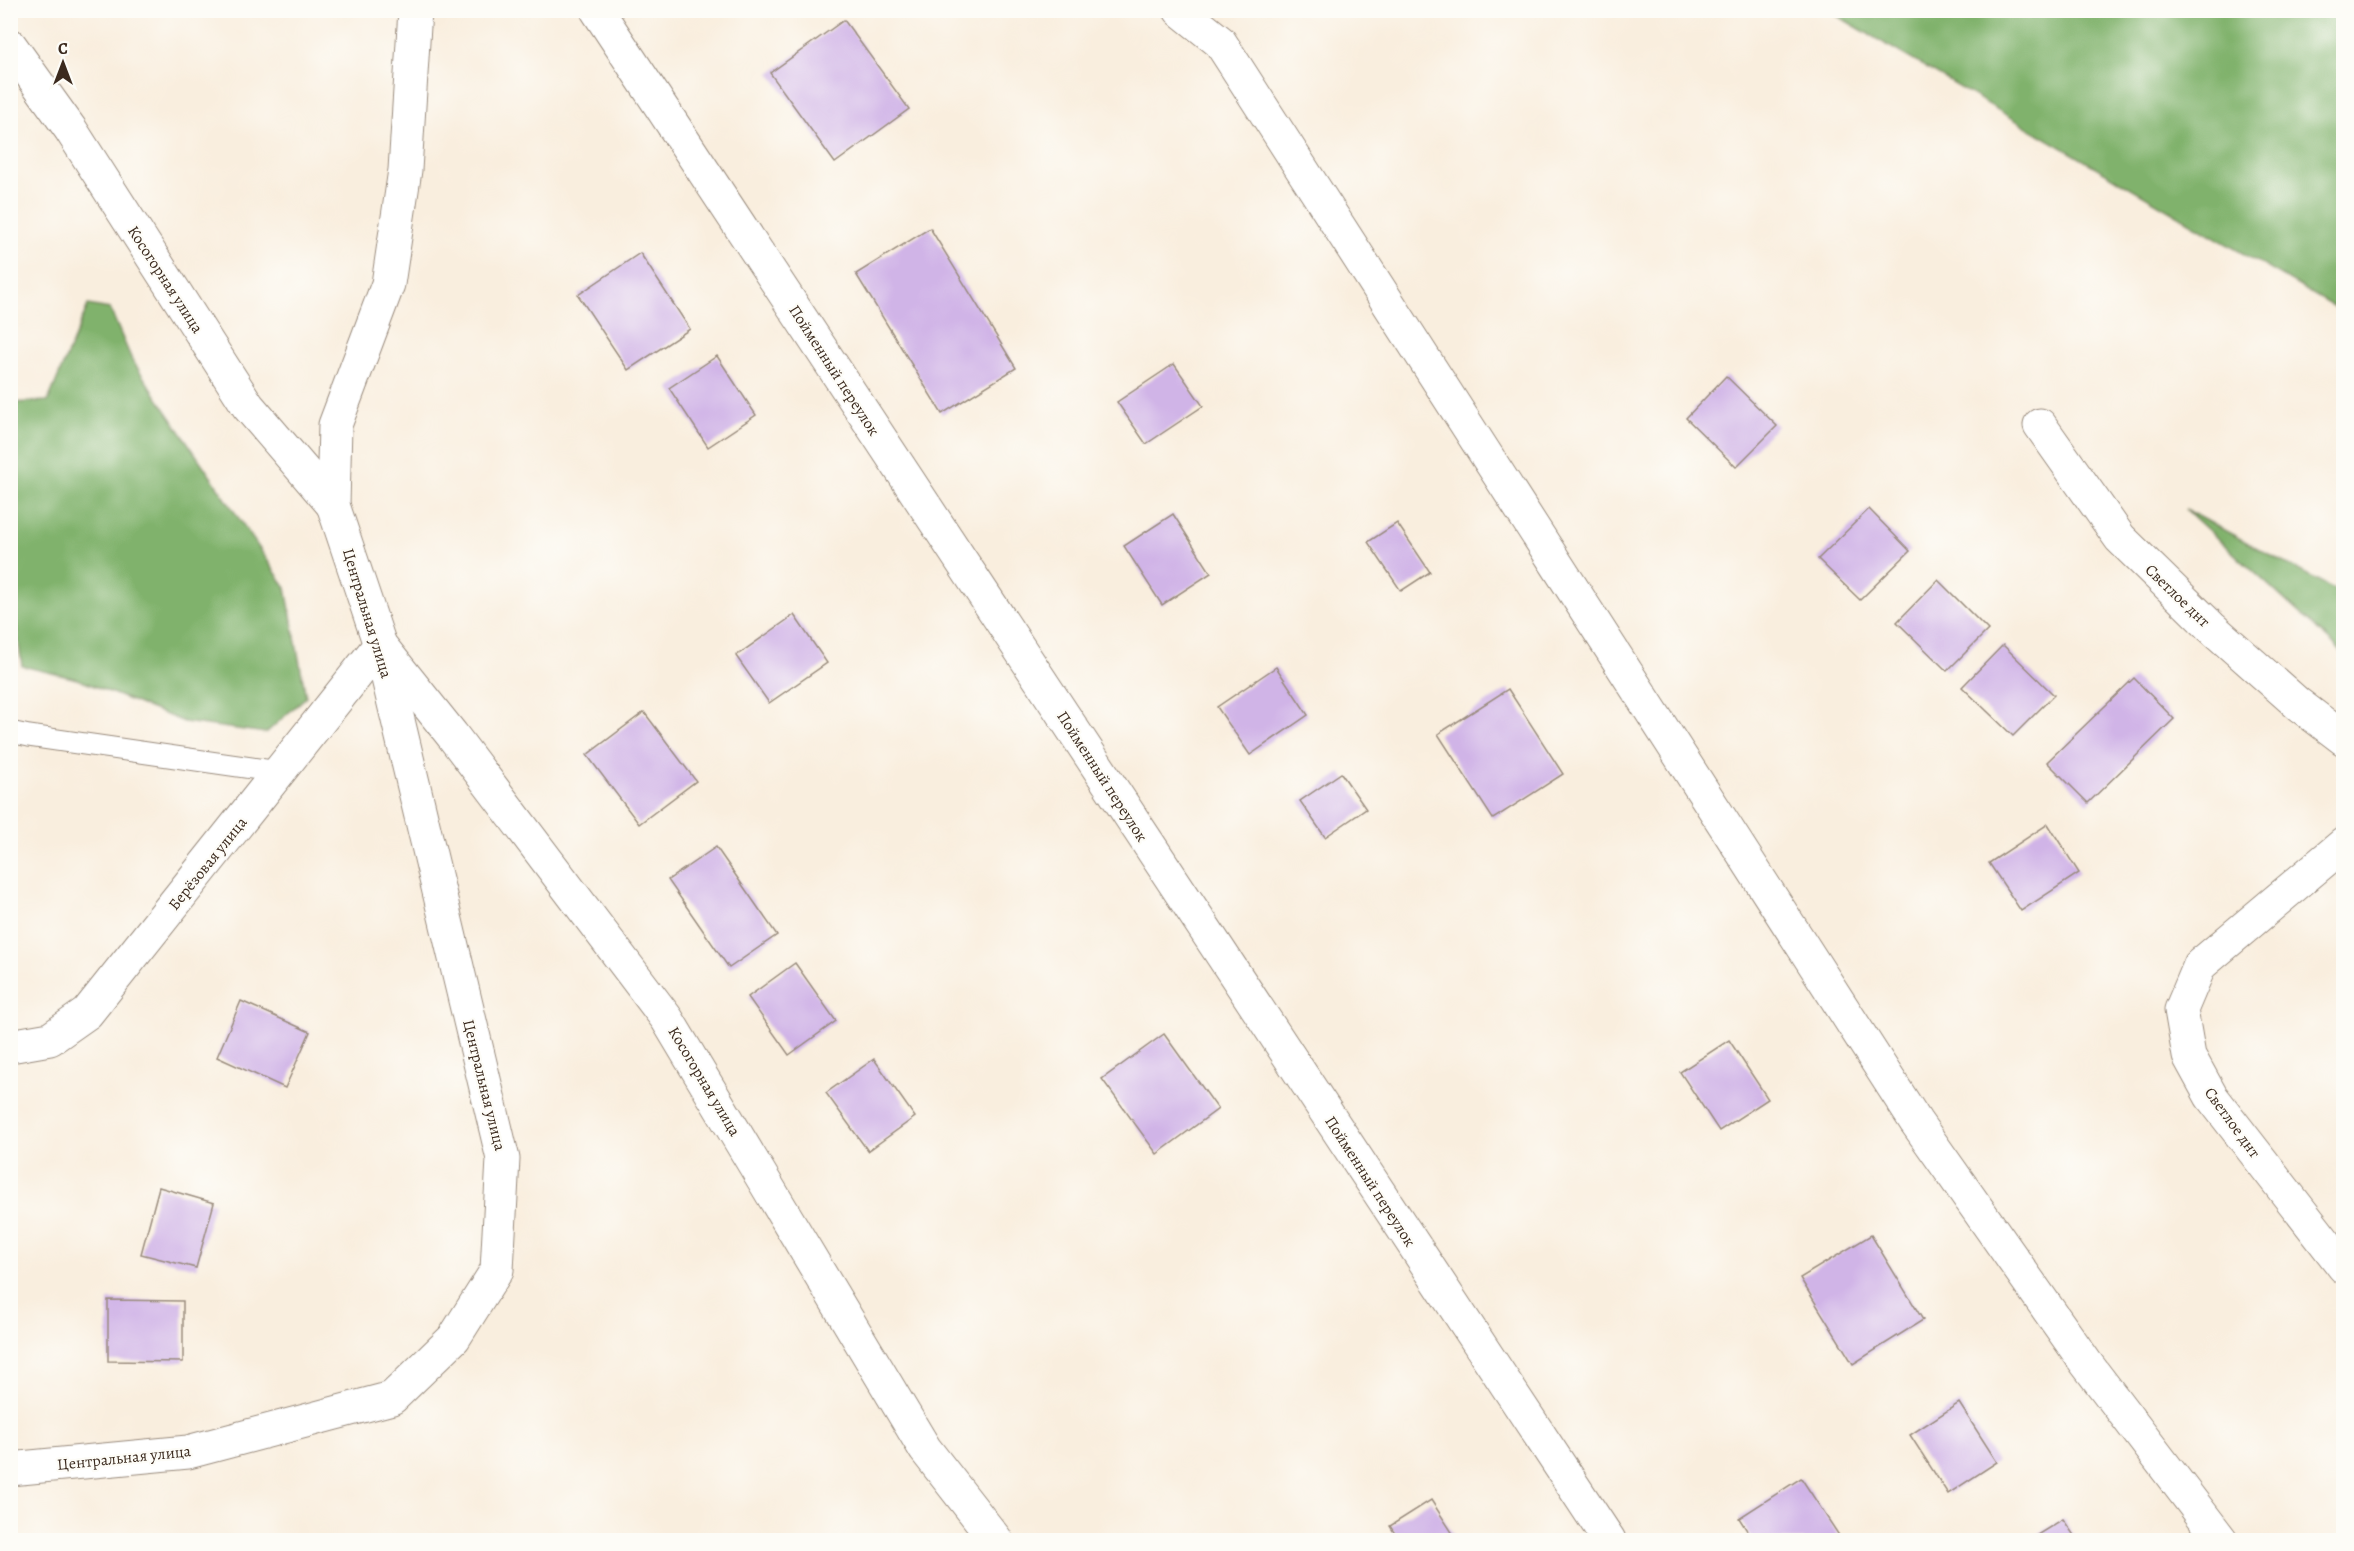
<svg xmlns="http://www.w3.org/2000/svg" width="2354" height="1551" viewBox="0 0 2354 1551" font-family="Alegreya,serif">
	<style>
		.forest { fill: #80b26c; stroke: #5e6e45; stroke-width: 1.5 }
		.building { fill: #d0b4e7 }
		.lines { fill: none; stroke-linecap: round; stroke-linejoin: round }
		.lane-casing { stroke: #9a8c7e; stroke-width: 23 }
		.street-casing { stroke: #9a8c7e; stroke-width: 35 }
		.lane { stroke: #fff; stroke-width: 21 }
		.street { stroke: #fff; stroke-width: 33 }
		.labels { text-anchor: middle; stroke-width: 4.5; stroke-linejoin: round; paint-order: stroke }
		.street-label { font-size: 16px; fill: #3b2a1e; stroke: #fdfcf7 }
	</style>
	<rect width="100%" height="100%" fill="#fdfcf7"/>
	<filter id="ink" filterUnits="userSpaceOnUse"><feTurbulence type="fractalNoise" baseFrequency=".0167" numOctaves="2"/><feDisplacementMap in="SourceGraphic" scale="12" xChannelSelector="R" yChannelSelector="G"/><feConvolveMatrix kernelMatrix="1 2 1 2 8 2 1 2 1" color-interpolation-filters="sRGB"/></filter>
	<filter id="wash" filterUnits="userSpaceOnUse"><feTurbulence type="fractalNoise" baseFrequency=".008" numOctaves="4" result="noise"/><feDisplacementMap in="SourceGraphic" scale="24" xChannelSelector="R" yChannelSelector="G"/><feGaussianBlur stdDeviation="1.35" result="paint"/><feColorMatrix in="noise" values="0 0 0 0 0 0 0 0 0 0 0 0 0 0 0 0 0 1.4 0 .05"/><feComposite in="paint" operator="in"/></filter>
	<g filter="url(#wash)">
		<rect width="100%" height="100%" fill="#f9eede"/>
		<!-- forest -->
		<g class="forest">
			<path d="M2333,10L2344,16L2343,312L1829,11Z"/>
			<path d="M88,305L110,309L132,360L286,588L306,697L266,733L184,722L77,679L22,666L15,617L10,611L11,403L48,401Z"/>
			<path d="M2185,509L2343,594V653Z"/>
		</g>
		<g id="blocks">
			<!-- building -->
			<g class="building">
				<path d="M844,20L909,109L835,163L770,73Z"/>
				<path d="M930,228L1016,368L942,414L856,274Z"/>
				<path d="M640,253L690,329L628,370L578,295Z"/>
				<path d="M717,356L756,415L708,447L669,388Z"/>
				<path d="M1174,364L1203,406L1146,444L1117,402Z"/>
				<path d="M1726,376L1777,426L1736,467L1686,418Z"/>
				<path d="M1869,509L1910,551L1860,600L1818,559Z"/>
				<path d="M1173,514L1211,573L1162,605L1124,546Z"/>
				<path d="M1397,523L1430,572L1401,591L1368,542Z"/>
				<path d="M1938,580L1988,630L1947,671L1897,622Z"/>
				<path d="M794,615L827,663L769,703L736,656Z"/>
				<path d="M2003,645L2054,695L2013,736L1962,687Z"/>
				<path d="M1276,667L1308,715L1250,755L1217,707Z"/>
				<path d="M2134,678L2174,719L2088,803L2047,762Z"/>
				<path d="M1508,689L1563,774L1493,819L1438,734Z"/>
				<path d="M644,712L696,781L639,824L587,755Z"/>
				<path d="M1341,773L1366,809L1325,837L1300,801Z"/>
				<path d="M2048,824L2079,873L2021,911L1989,863Z"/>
				<path d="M716,847L777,935L729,968L668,880Z"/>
				<path d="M795,963L836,1021L789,1055L748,997Z"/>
				<path d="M241,1001L310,1032L285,1088L217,1057Z"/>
				<path d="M1164,1034L1218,1109L1157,1154L1102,1079Z"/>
				<path d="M1729,1040L1768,1099L1719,1131L1680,1072Z"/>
				<path d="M874,1059L915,1117L868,1151L826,1093Z"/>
				<path d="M159,1187L214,1203L196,1268L141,1254Z"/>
				<path d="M1871,1235L1923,1320L1853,1364L1800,1278Z"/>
				<path d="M108,1300L183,1301V1362L108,1361Z"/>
				<path d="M1959,1403L1997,1462L1948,1494L1910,1435Z"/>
				<path d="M1801,1478L1842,1540H1753L1739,1518Z"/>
				<path d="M1431,1500L1457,1540H1399L1390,1526Z"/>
				<path d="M2063,1519L2077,1540H2029Z"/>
			</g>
		</g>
	</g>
	<g filter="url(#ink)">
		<use href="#blocks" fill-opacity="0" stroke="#9a8c7e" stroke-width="1.5"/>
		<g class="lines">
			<!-- lane casing -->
			<g class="lane-casing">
				<path id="lane" d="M10,732L29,736L279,772"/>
			</g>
			<!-- street casing -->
			<g class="street-casing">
				<g id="street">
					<path d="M597,10L1609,1540"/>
					<path d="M1180,10L1220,42L1916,1122L2086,1363L2221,1540"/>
					<path d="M10,45L71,130L248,406L333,505"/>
					<path d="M2040,425L2120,538L2211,627L2298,704L2344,739"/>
					<path d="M2344,844L2200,965L2181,1010L2189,1056L2211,1096L2344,1267"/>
					<path d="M10,1046L50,1039L87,1013L380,645L452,735L667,1019L925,1449L996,1540"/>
					<path d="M10,1469L188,1452L392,1398L454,1338L497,1270L503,1159L380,645L333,505L335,425L388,284L405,170L415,10"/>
				</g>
			</g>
			<!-- lane -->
			<use href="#lane" class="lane"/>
			<!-- street -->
			<use href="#street" class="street"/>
		</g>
	</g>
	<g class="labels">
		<!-- street labels -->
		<g class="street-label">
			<text transform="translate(166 279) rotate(57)" y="6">Косогорная улица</text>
			<text transform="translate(835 370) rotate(57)" y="6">Пойменный переулок</text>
			<text transform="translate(2178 595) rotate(44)" y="6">Светлое днт</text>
			<text transform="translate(368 613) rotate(73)" y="6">Центральная улица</text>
			<text transform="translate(1103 776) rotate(57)" y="6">Пойменный переулок</text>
			<text transform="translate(207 863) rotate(-51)" y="6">Берёзовая улица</text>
			<text transform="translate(705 1081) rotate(59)" y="6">Косогорная улица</text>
			<text transform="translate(485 1085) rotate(76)" y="6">Центральная улица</text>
			<text transform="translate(2233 1122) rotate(54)" y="6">Светлое днт</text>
			<text transform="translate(1371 1181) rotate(57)" y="6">Пойменный переулок</text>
			<text transform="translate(124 1457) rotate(-6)" y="6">Центральная улица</text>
		</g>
	</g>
	<!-- margin -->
	<rect width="2354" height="1551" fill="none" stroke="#fdfcf7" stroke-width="36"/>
	<!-- north arrow -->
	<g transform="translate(63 63)" stroke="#fdfcf7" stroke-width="4.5" paint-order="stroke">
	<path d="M0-4.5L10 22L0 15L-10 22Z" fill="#3b2a1e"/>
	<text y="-9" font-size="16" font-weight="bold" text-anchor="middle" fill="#3b2a1e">С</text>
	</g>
</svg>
